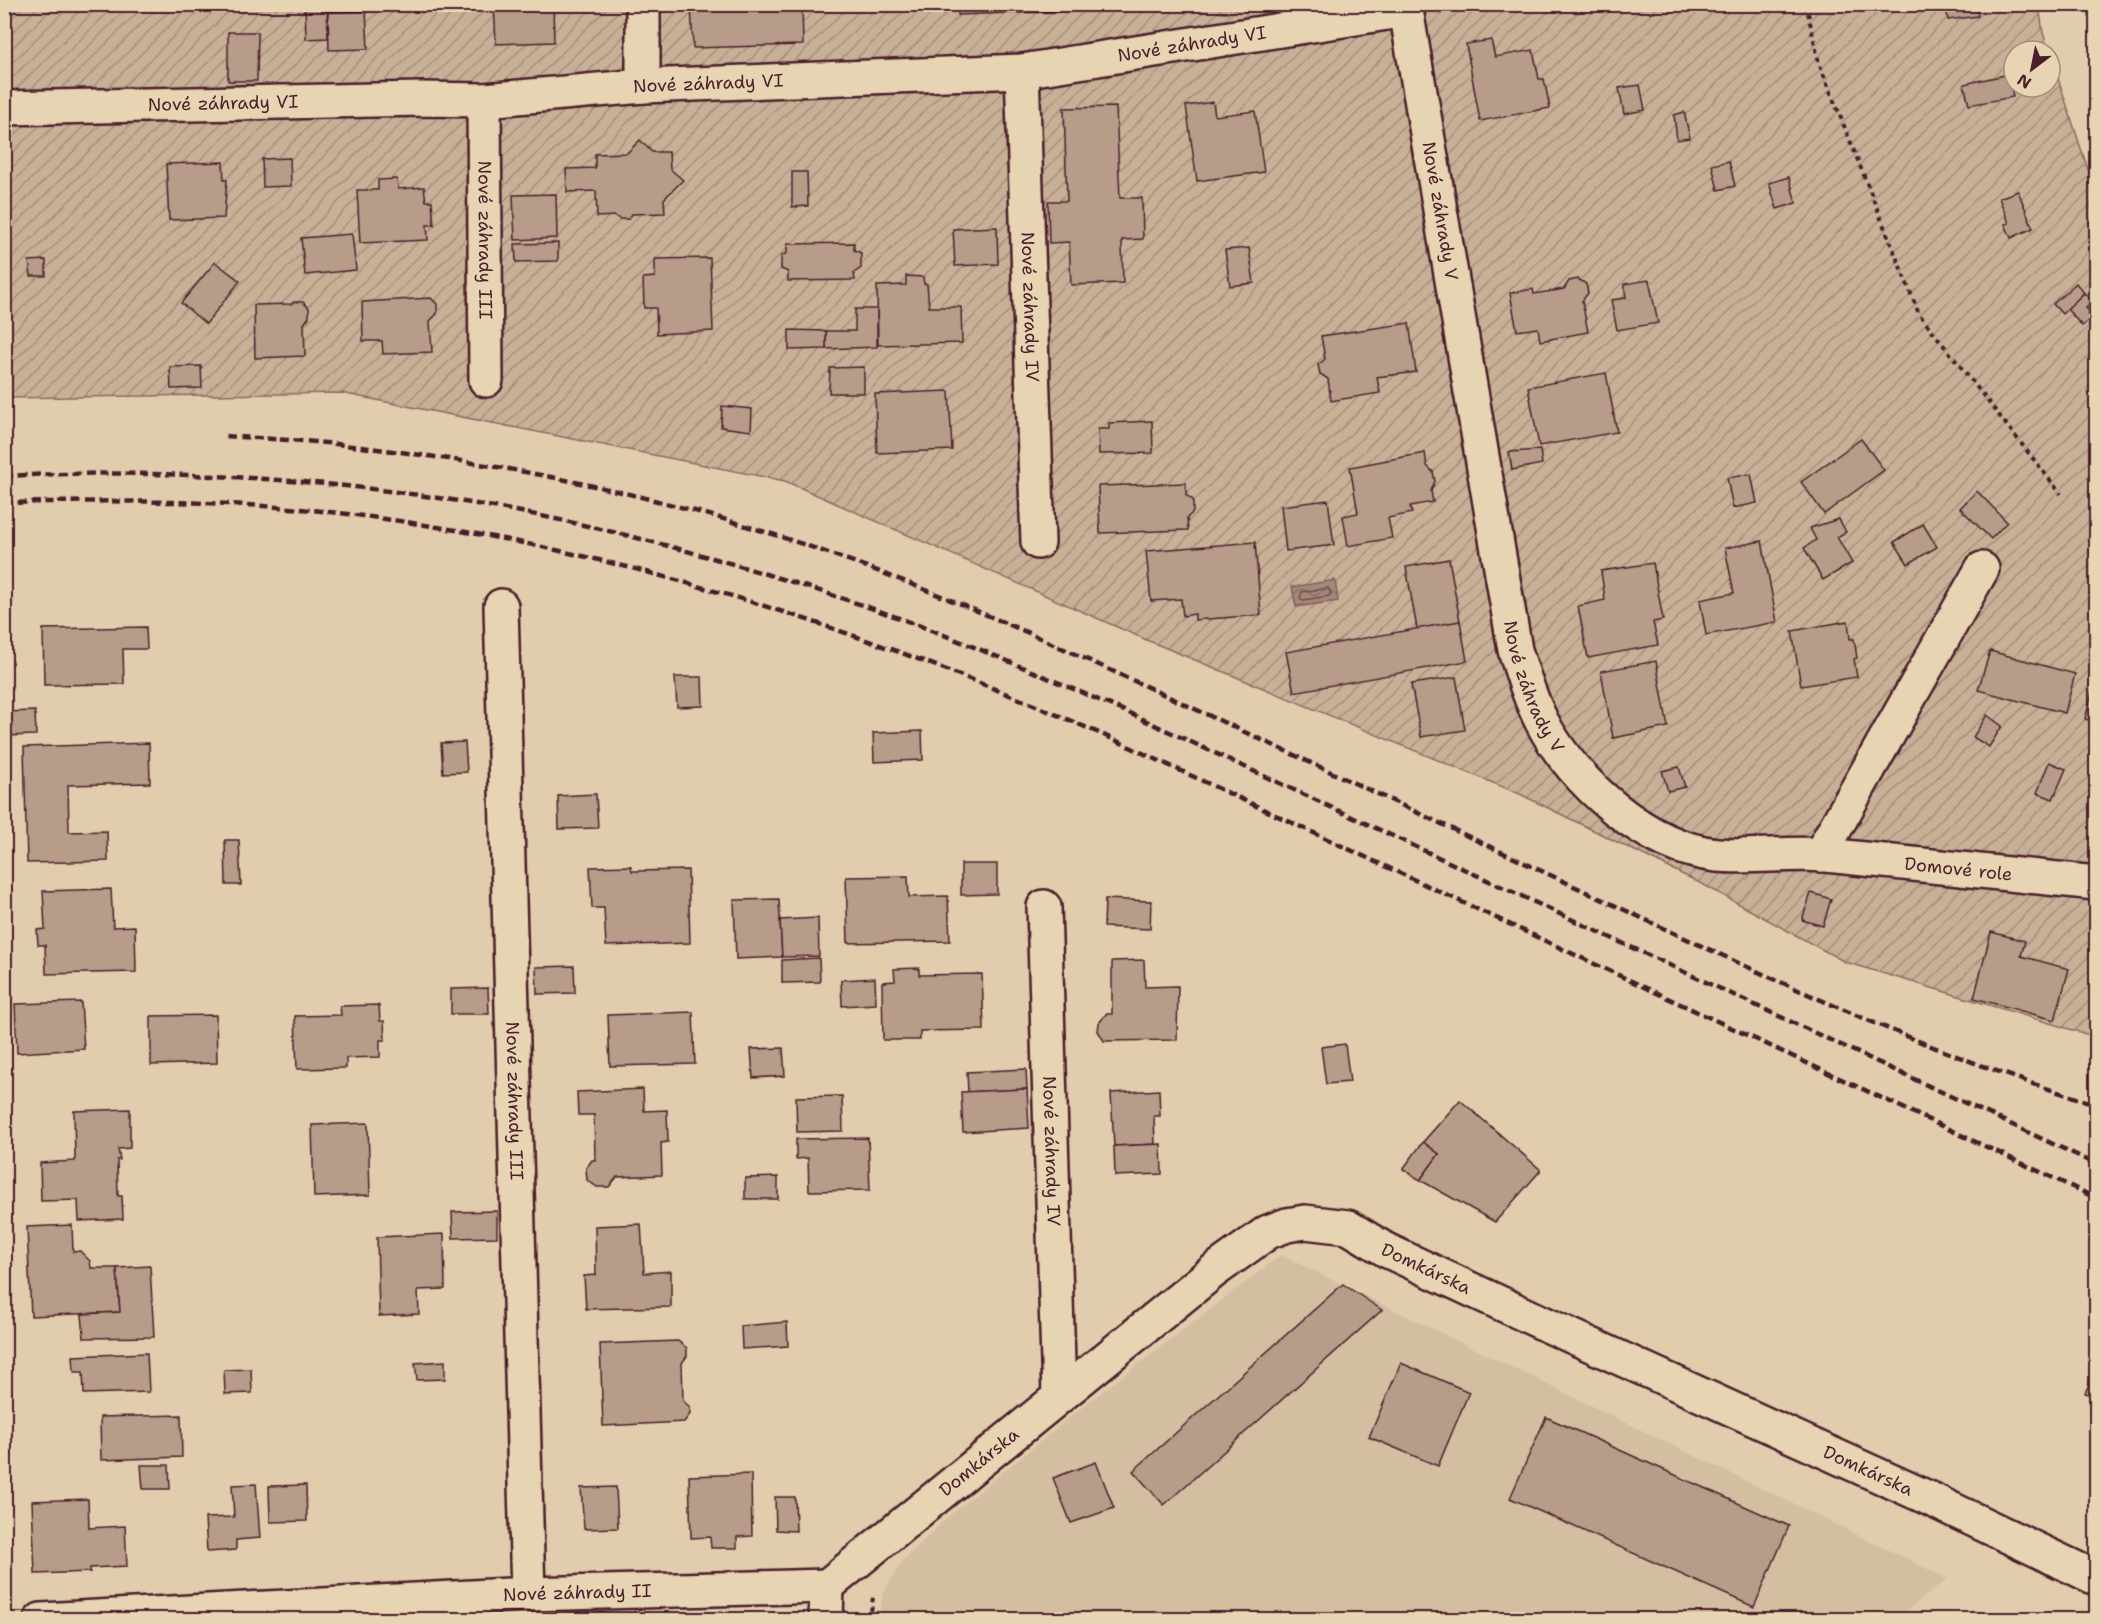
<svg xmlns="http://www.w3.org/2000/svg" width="2101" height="1624" viewBox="0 0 2101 1624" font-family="'Shantell Sans',sans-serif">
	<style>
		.built { fill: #d4bea2 }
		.garden { fill: url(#garden-furrows); stroke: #896861; stroke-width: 1.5 }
		.water { fill: url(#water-waves); stroke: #815e5a; stroke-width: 1.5 }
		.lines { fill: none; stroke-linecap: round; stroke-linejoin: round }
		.shore { stroke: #6e494a; stroke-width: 1.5 }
		.building { fill: #b79c89; stroke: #4a1f2b; stroke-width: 1.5 }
		.minor-casing { stroke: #4a1f2b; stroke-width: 38 }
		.path { stroke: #4a1f2b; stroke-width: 4; stroke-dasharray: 4.5 4.5; stroke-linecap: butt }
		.minor { stroke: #e7d4b2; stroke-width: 33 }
		.rail { stroke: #4a1f2b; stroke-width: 4.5; stroke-dasharray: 9 4.5; stroke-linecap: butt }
		.labels { text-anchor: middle; stroke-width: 4.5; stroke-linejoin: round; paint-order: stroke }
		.street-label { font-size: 18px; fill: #4a1f2b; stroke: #e7d4b2 }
	</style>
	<defs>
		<pattern id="garden-furrows" width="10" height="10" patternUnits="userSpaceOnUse" patternTransform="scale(1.5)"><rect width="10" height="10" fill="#c8b097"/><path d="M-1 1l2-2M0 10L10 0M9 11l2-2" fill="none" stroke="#a48f7b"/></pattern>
		<pattern id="water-waves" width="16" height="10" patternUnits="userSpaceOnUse" patternTransform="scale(1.5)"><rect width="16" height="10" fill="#a58879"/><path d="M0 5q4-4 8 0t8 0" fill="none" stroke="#886f63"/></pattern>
	</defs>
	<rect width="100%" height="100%" fill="#e1cdad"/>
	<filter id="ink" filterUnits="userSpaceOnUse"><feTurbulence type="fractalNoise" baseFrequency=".0167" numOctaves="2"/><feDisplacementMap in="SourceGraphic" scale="12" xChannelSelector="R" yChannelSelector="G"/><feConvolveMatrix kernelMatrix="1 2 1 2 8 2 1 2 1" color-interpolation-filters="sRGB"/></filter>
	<g filter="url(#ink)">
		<!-- built -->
		<path class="built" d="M1281,1255L1948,1579L1894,1620H878L883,1594L903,1560L949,1516L1091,1400Z"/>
		<!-- garden -->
		<path class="garden" d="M4,5H2039L2043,33L2049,51H2014V87H2050V54L2096,194V1037L1845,962L1706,886L1520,794L1149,641L785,481L341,393L5,398Z"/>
		<!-- water -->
		<path class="water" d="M1335,580L1338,601L1296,607L1292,587Z"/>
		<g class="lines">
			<!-- shore -->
			<path class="shore" d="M1328,588L1331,593L1329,596L1303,600L1300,598L1302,592Z"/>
		</g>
		<!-- building -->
		<g class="building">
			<path d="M305,4H327L328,38L306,39Z"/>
			<path d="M494,4H553L554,42L496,44Z"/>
			<path d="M691,4H802L803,45L693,48Z"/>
			<path d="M958,4H1067V11L958,15Z"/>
			<path d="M1946,4H1976L1978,16L1948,20Z"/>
			<path d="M366,11L368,49L329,50L328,12Z"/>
			<path d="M228,32H258L257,81H228Z"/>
			<path d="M1491,40L1495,57L1533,50L1539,79H1544L1550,108L1480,121L1466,44Z"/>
			<path d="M2009,74L2013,97L1969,105L1964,84Z"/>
			<path d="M1640,85L1645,110L1624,114L1619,88Z"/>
			<path d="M1213,102L1215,116L1255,111L1264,172L1197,181L1186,106Z"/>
			<path d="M1116,107L1120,198H1142L1143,239L1122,240L1123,283L1071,285L1069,242L1049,243L1048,201H1067L1064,108Z"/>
			<path d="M1684,112L1690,138L1677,140L1674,115Z"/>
			<path d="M640,140L652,152H669L670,169L683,180L664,199L665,213L632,214L629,219H619L615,216L597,217L596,191L567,192L566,169L595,168V154L627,153Z"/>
			<path d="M290,158L291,186L263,187L262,159Z"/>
			<path d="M1729,161L1735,186L1718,190L1712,165Z"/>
			<path d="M223,162L224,180H227L224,218L169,220L166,164Z"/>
			<path d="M792,172H807L808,206L792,207Z"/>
			<path d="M1789,177L1796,203L1777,209L1769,183Z"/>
			<path d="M397,179L398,189L424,187L426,201H432L434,225H427L428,240L360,243L357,190H378V180Z"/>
			<path d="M2018,191L2033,228L2011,238L2005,224L2009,223L1999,198Z"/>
			<path d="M556,194L557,238L515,240L513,195Z"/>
			<path d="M997,227L998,264L955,266L953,229Z"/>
			<path d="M352,234L356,270L305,275L301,238Z"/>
			<path d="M558,243V261L516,262L515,244Z"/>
			<path d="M854,243V250L861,253V268L854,273L855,280L788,281V272L781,269V256L787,253V244Z"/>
			<path d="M1249,248L1254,283L1230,286L1225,250Z"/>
			<path d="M710,258L713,331L657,334L656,308H644L643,278L655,277V259Z"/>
			<path d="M46,260V276H31L29,261Z"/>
			<path d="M215,262L240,281L206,324L181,303Z"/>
			<path d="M906,276L923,277L924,284H927L929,307H961L962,343L878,345L877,286L906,285Z"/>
			<path d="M1578,279L1586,284L1588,293L1582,301L1588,332L1540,341L1538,328L1517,331L1510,293L1533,289L1534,294L1564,289L1569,281Z"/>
			<path d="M1649,280L1658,323L1617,330L1611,300L1626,298L1624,284Z"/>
			<path d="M2076,283L2084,293L2062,314L2053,304Z"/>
			<path d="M2084,293L2093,302L2086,308L2094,316L2082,326L2067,309Z"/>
			<path d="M431,298L437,304V314L430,321L432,352L383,354L382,341H363L362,302Z"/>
			<path d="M294,302H303L309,308V317L304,324L305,356L255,358L254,305L291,304Z"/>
			<path d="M855,309H877V347L826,349V331H855Z"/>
			<path d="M1409,323L1416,372L1377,377L1380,393L1331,401L1328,379L1320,374L1318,365L1325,359L1321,336Z"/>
			<path d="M789,330L826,331V349L789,350Z"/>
			<path d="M201,366L202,388L171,389L170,367Z"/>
			<path d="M864,367V393H829L830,368Z"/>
			<path d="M1606,373L1617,432L1539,446L1528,387Z"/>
			<path d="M949,391L952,450L877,453L875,394Z"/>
			<path d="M722,406L752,409L751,431L721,427Z"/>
			<path d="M1152,421L1153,453L1099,454L1098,429H1109V423Z"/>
			<path d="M1861,439L1884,470L1824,514L1801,482Z"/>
			<path d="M1540,450L1542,464L1512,470L1509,452Z"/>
			<path d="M1425,453L1427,466L1433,472L1435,481L1431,491L1433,502L1410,506L1412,513L1388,518L1392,538L1348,546L1343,516L1358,513L1350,467Z"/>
			<path d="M1751,474L1757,503L1733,508L1727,478Z"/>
			<path d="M1186,483V495L1193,500V512L1187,518L1188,530L1100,533L1098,486Z"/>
			<path d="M1977,491L2007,522L1991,539L1960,508Z"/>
			<path d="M1328,500L1334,545L1286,551L1281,506Z"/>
			<path d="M1839,519L1846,532L1837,537L1852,563L1823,580L1804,548L1816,540L1810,528Z"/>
			<path d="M1923,524L1937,547L1908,564L1894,542Z"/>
			<path d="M1762,541L1777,622L1706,635L1700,600L1734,593L1725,548Z"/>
			<path d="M1255,542L1261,615L1195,620V614L1183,616L1181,599L1151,601L1146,551Z"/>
			<path d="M1449,559L1460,621L1417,629L1406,567Z"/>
			<path d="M1653,563L1663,620L1653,622L1658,645L1588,658L1578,606L1605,600L1601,571Z"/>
			<path d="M1460,621L1467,661L1294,692L1286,652Z"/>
			<path d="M1848,621L1850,639H1854L1857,658L1854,659L1857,677L1801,686L1792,631Z"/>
			<path d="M146,627L147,649H123L124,684L44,685L43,629Z"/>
			<path d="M1990,651L2075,674L2065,713L1978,690Z"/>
			<path d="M1656,661L1668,727L1613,738L1601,671Z"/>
			<path d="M675,677H702L703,706L677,707Z"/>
			<path d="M1456,677L1465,730L1421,737L1411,684Z"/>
			<path d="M2096,677V722L2085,719Z"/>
			<path d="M35,711L36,735L4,736V712Z"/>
			<path d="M1987,715L2002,726L1989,747L1973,737Z"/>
			<path d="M922,731L923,760L874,762L873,733Z"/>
			<path d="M465,742L467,772L443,773L441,743Z"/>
			<path d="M149,743L150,783L68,785L69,832L107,831L108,861L27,863L24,747Z"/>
			<path d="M2049,762L2066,769L2053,799L2037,793Z"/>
			<path d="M1679,767L1685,787L1668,791L1662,771Z"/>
			<path d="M596,794L598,828L559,829L558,796Z"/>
			<path d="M225,840H239L241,885H226Z"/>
			<path d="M961,864H997V894L961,895Z"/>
			<path d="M631,866L632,871L688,870L690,943L606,946L604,908H592L590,867Z"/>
			<path d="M908,876L909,897L948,896L950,941L848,943L846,877Z"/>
			<path d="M111,889L113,927L135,926L136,972L46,974L45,945H38L37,930L45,929L43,891Z"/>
			<path d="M1811,893L1831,899L1823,926L1802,920Z"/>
			<path d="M779,899L782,957L736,959L734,900Z"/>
			<path d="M1105,899L1151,901L1150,929L1104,927Z"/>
			<path d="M818,918L819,956L782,957L780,920Z"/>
			<path d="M1991,932L2025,941L2021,956L2069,969L2055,1020L1974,998Z"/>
			<path d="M819,958L820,982L782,983V960Z"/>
			<path d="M1144,960L1145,987L1178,986L1177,1040L1104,1041L1098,1031L1099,1023L1106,1014H1112V961Z"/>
			<path d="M574,966L575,993L537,994L536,967Z"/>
			<path d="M919,968V975L982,974L984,1030L920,1031V1040H883L882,982L895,981L894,969Z"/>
			<path d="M875,978L876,1004L842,1006L841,980Z"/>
			<path d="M488,988L489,1014H451V989Z"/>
			<path d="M81,1002L84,1049L17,1053L15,1004Z"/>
			<path d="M379,1005L380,1021H384L385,1040H380V1057L346,1058V1068L297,1069L295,1016L341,1015L340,1006Z"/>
			<path d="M693,1012L695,1064L610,1066L608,1015Z"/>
			<path d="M216,1015L217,1063L151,1065V1016Z"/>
			<path d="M1345,1044L1350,1082L1326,1084L1321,1047Z"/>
			<path d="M783,1048L785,1076L753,1078L751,1049Z"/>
			<path d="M1026,1069L1027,1089L968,1092L967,1072Z"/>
			<path d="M643,1089L644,1111L667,1110L668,1142L661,1143L662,1175L617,1177L609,1187H597L587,1180L586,1168L592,1160H595L594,1115H578L577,1092Z"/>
			<path d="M1027,1089L1029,1128L963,1132L961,1092Z"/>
			<path d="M1159,1090L1160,1116H1154L1155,1144L1114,1146L1111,1093Z"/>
			<path d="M842,1096L843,1131L797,1132L796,1097Z"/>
			<path d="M1460,1100L1541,1170L1495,1222L1420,1180L1439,1154L1423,1142Z"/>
			<path d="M130,1109V1148L118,1149L120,1160H117L118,1196H122L123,1219L79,1221L78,1200L41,1201L40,1163L75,1161L74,1111Z"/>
			<path d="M368,1123L370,1195L314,1197L312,1125Z"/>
			<path d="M868,1138L870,1190L809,1191L808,1158L796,1159V1139Z"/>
			<path d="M1423,1142L1439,1154L1420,1180L1403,1169Z"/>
			<path d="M1161,1144L1162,1174L1115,1176L1114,1146Z"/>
			<path d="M778,1177V1199H745V1178Z"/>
			<path d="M497,1211V1237L453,1238L452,1212Z"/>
			<path d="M641,1224L644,1273L671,1271V1307L586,1309L584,1276L596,1275L595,1226Z"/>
			<path d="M72,1225L73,1252L80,1251L90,1261L91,1268H117L120,1312L31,1316L27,1227Z"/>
			<path d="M444,1234L445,1289L418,1290L419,1314L379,1316L377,1237Z"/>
			<path d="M150,1266L154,1337L84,1338L82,1314L120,1312L117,1268Z"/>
			<path d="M1343,1284L1382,1310L1164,1505L1133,1471Z"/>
			<path d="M787,1322L788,1346L742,1349L741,1326Z"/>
			<path d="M678,1341L687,1348V1356L682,1363L683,1401L690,1407V1414L684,1422L603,1426L600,1344Z"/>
			<path d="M147,1353L149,1392L84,1394L83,1372H74L73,1356Z"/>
			<path d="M445,1361V1379L417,1380L415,1363Z"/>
			<path d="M1401,1363L1469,1392L1438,1466L1369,1437Z"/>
			<path d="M251,1369L252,1393L225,1394L224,1370Z"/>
			<path d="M2096,1369V1398L2085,1393Z"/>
			<path d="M181,1415L182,1457L101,1460L100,1417Z"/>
			<path d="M1546,1417L1789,1526L1754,1607L1510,1498Z"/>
			<path d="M1096,1462L1114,1508L1071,1523L1053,1478Z"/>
			<path d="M141,1465H169L170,1489H143Z"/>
			<path d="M751,1474L752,1536L737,1537V1548H711L710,1537L691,1538L689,1476Z"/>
			<path d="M256,1484L260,1538L236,1540V1550L207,1552L205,1518L234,1517L232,1485Z"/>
			<path d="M306,1485L307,1521L270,1522L269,1486Z"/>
			<path d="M616,1487L618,1528L584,1529L581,1488Z"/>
			<path d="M775,1497H795L796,1531L776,1530Z"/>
			<path d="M88,1499L89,1528L125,1526L127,1566L90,1568V1572L35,1574L32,1501Z"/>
		</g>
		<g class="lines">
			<!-- minor casing -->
			<g class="minor-casing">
				<g id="minor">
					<path d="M643,4V86"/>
					<path id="s1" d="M1405,4L1515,650C1523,675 1530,699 1542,722C1573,782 1647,848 1717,855C1753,858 1790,852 1826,855C1916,865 2006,874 2096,883"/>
					<path id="s2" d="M1022,71L1038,542"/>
					<path id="s3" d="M484,100L486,380"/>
					<path id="s4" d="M4,108L421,99L484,100L643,86L1022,71L1406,10"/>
					<path id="s5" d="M501,606L528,1594"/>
					<path d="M1820,855L1982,569"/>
					<path id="s6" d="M1044,907L1059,1396"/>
					<path id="s7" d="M827,1586L1215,1270L1268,1232L1287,1225L1305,1222L1348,1227L1386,1250L1545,1324L1926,1497L2096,1578"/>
					<path id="s8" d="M41,1620L528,1594L827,1586"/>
					<path d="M826,1620L827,1586"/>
				</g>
			</g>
			<!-- path -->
			<g class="path">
				<path d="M1806,4L1819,63L1919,314L2061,494"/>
				<path d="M870,1620L873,1597"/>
			</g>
			<!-- minor -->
			<use href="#minor" class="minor"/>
			<!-- rail -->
			<g class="rail">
				<path d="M226,436C265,439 305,440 344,445C483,461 623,487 756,529C850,558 941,595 1031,634C1221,720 1410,809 1599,898C1762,974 1924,1052 2096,1104"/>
				<path d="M4,476C154,469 304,477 452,500C588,521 722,558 853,602C947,633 1038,674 1129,713L2096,1164"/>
				<path d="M4,503C116,500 228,500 339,513C610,545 868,630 1117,741L2096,1198"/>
			</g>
		</g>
	</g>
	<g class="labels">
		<!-- street labels -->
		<g class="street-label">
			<text dy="6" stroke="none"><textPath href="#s4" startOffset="1191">Nové záhrady VI</textPath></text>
			<text dy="6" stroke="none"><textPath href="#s4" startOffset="705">Nové záhrady VI</textPath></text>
			<text dy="6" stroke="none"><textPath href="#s4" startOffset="219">Nové záhrady VI</textPath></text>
			<text dy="6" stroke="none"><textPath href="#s1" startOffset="210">Nové záhrady V</textPath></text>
			<text dy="6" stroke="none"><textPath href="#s3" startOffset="140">Nové záhrady III</textPath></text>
			<text dy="6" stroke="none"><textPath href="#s2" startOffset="236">Nové záhrady IV</textPath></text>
			<text dy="6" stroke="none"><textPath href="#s1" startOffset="696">Nové záhrady V</textPath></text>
			<text dy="6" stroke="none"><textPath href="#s1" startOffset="1202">Domové role</textPath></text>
			<text dy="6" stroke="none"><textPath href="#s5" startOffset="495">Nové záhrady III</textPath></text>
			<text dy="6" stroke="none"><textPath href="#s6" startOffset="244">Nové záhrady IV</textPath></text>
			<text dy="6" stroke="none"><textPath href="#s7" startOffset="736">Domkárska</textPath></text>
			<text dy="6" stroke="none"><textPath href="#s7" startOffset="196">Domkárska</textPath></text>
			<text dy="6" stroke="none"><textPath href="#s7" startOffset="1222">Domkárska</textPath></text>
			<text dy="6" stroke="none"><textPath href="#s8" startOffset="537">Nové záhrady II</textPath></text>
		</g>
	</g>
	<!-- margin -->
	<rect width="2101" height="1624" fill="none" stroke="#e7d4b2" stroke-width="24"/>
	<rect x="12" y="12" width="2077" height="1600" fill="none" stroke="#4a1f2b" stroke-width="2" filter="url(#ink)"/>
	<!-- north arrow -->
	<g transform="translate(2032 69) rotate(212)"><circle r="28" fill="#e7d4b2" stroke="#a88c7c" stroke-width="1.5"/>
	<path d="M0-4.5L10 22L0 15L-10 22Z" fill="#4a1f2b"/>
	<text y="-9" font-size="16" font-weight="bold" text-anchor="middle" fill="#4a1f2b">N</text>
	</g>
</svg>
